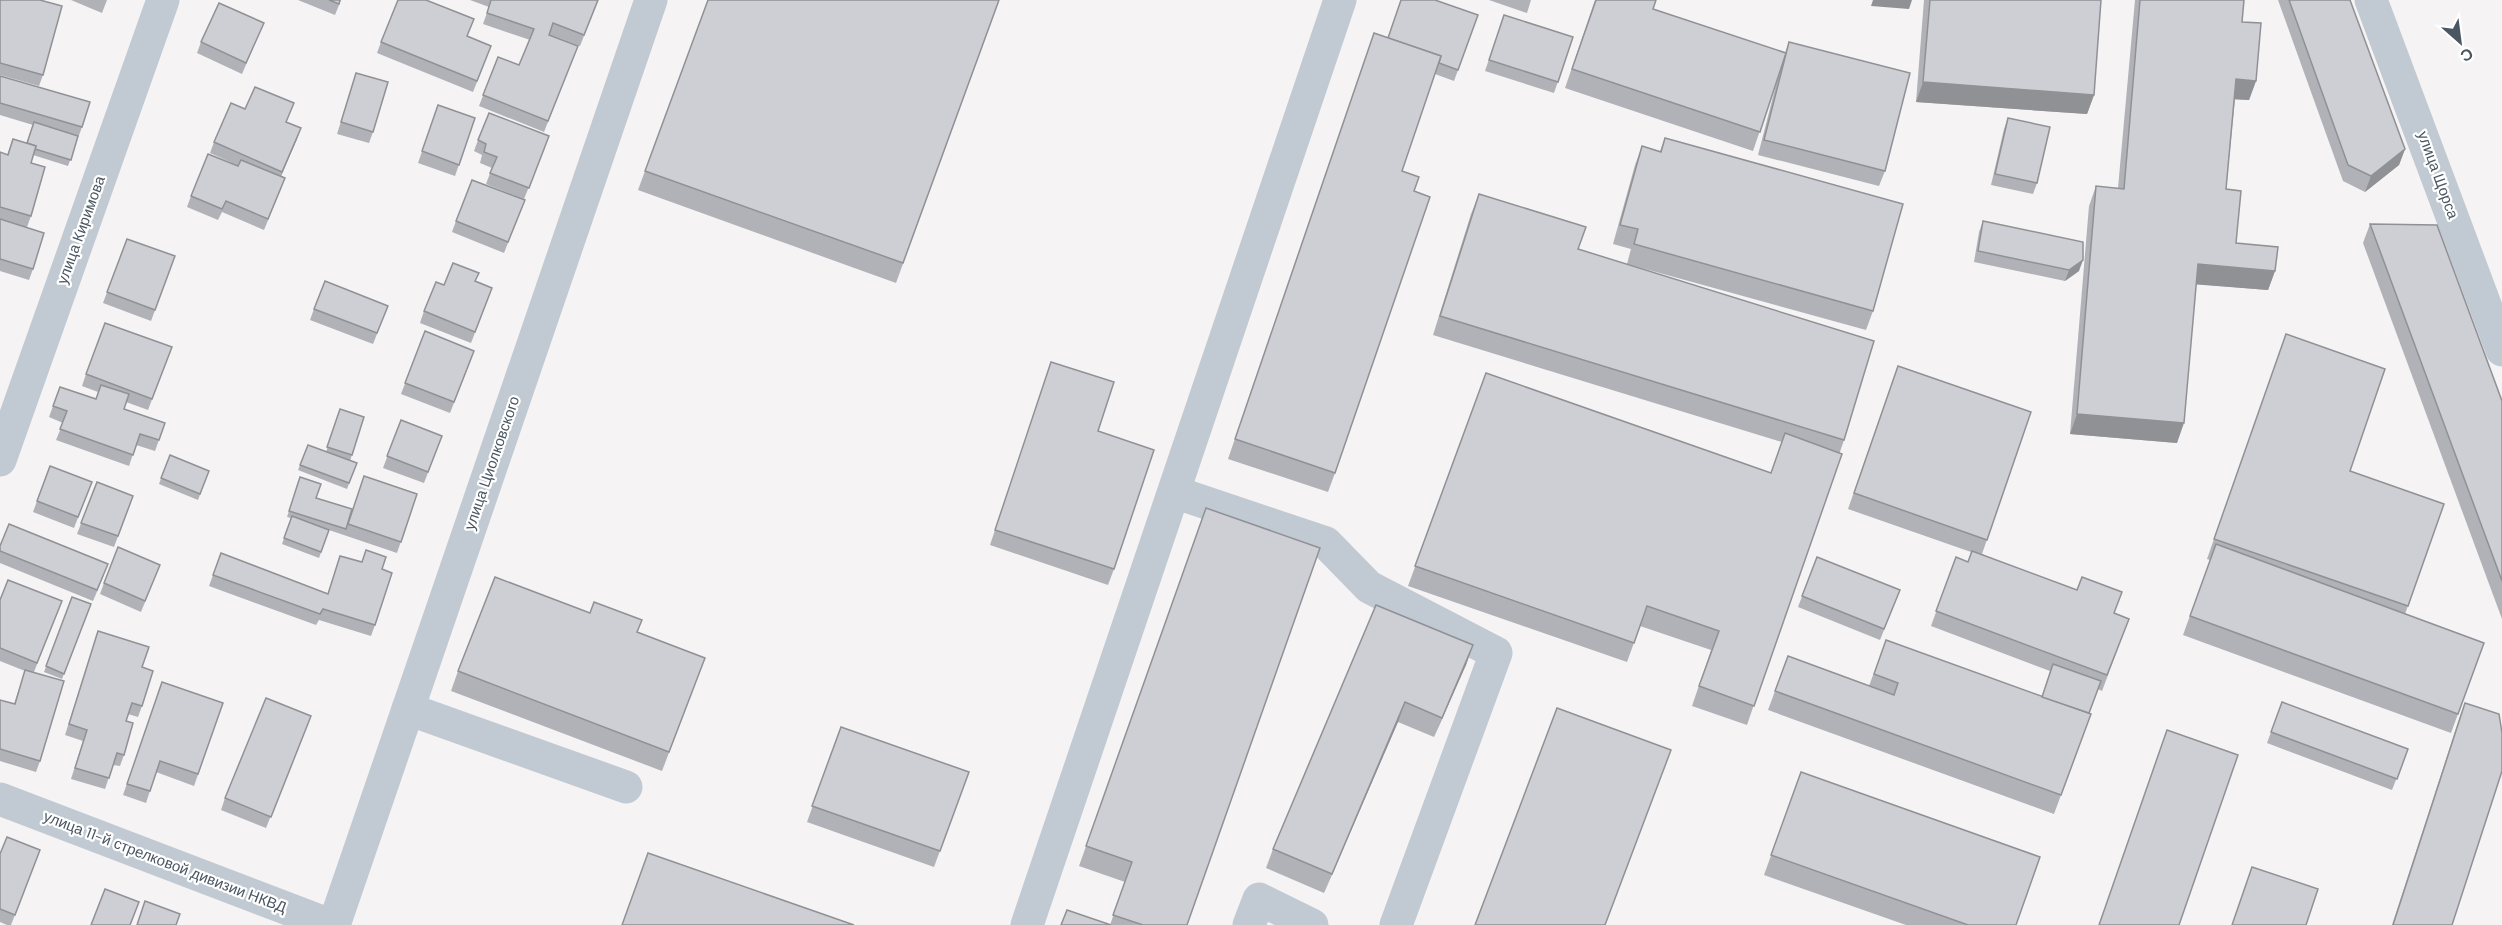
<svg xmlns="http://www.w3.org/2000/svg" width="2502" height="925" viewBox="0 0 2502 925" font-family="'DM Sans',sans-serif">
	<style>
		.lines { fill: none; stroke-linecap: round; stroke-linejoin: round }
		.minor { stroke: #c1cad2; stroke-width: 33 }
		.wall { fill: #b0b2b7 }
		.shaded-wall { fill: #909195 }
		.building { fill: #cdcfd5; stroke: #909195; stroke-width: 1.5 }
		.labels { text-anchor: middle; stroke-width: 4.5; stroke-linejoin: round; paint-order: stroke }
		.street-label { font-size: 15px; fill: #4a5661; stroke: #fff }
	</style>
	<rect width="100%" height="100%" fill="#f5f3f3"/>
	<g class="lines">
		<!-- minor -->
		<g class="minor">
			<path d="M2371,0L2502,350"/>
			<path d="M0,460L163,0"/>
			<path d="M1174,492L1326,543L1369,587L1496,653L1396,925"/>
			<path d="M408,709L626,787"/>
			<path d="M0,799L330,925"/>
			<path d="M334,925L651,0"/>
			<path d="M1027,925L1340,0"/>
			<path d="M1249,925L1259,899L1312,925"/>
		</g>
	</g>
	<!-- wall -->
	<g class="wall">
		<path d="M0,0L43,75L39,86L0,75Z"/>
		<path d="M71,0H107L102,13Z"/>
		<path d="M298,0H341L335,15Z"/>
		<path d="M470,0H598L580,46L549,34L578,46L544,132L479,106L498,57L519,65L530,40L483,24L489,7Z"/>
		<path d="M708,0H999L896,283L638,190Z"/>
		<path d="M1489,0H1531L1527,13Z"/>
		<path d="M1595,0L1653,9L1785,53L1789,42L1885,171L1879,186L1758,155L1777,81L1753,151L1565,88Z"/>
		<path d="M1924,0H2101L2094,95L2087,114L1916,102Z"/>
		<path d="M2135,0H2244L2242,22L2256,81L2249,100L2235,99L2226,189L2236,243L2275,271L2268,290L2196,284L2177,443L2070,434L2089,206L2096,186L2118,188Z"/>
		<path d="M2278,0H2350L2405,149L2399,165L2365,192L2343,181Z"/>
		<path d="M1478,15L1454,81L1435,74L1402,171L1414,191L1335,473L1328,492L1228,459L1367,53L1388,38Z"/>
		<path d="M1504,15L1573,37L1554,93L1485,71Z"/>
		<path d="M264,23L242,74L197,53L201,42Z"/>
		<path d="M468,36L487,57L473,92L377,53L381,42Z"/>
		<path d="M356,73L373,132L369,143L337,134Z"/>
		<path d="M0,76L82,127L68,166L33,155L31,163V216L27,227L33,269L29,280L0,271V152L7,155L13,139L27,143L33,125L0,115Z"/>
		<path d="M438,105L475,118L455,176L418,163Z"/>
		<path d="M245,109L287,122L297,139L281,176V189L264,230L222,212L218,220L187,207L191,196L239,166L210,153L214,142Z"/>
		<path d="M2008,118L2037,183L2033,194L1991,185L2004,129Z"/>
		<path d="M1665,138L1873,311L1866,330L1627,264L1631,249L1613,244L1635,165L1642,146L1660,151Z"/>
		<path d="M478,140L545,148L524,199L486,184L492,168L480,163L482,155L474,151Z"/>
		<path d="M1479,194L1578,249L1844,440L1747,725L1692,706L1711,650L1640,626L1627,662L1408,586L1486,373L1771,473L1782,442L1433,335L1471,214Z"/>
		<path d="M525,200L504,253L452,232L456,221Z"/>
		<path d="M1983,221L2079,271L2065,281L1974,262L1979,232Z"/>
		<path d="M2370,224L2502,401V619L2363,243Z"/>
		<path d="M127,239L175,256L151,321L103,303Z"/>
		<path d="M476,282L488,299L471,343L420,323L424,311L444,285Z"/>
		<path d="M388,306L373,344L310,320L314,309Z"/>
		<path d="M425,331L470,362L450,413L401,394Z"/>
		<path d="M2286,334L2350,471L2444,504L2405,614L2484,643L2451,733L2183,635L2210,560L2207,559Z"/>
		<path d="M172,347L148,410L126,402L124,409L165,423L155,451L136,445L129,466L56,440L63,423L49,417L60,387L96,399L98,392L82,386L86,374Z"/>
		<path d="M1051,362L1098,431L1114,569L1108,585L990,545Z"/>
		<path d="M1898,366L2031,412L1982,554L2114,613L2129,619L2102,691L2098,689L2089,714H2091L2054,814L1768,710L1788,656L1869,686L1886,640L2042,697L2050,671L1931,626L1956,557L1968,562L1971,552L1848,509Z"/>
		<path d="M340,409L364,417L350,461L357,463L347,489L298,470L308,445L326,452Z"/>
		<path d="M401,420L442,436L424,483L383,468Z"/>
		<path d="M170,455L209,471L198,500L159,484Z"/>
		<path d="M50,466L92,482L74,528L33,512Z"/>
		<path d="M300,477L316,498L352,509L417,494L397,553L329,530L319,558L282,544L291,518L287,517Z"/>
		<path d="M97,482L133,496L114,547L77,534Z"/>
		<path d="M1206,508L1187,925H1061H1110L1125,882L1079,866Z"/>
		<path d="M0,546L104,575L93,601L0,563Z"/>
		<path d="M221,553L328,594L340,556L382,569L375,625L371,636L319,620L316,625L209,586Z"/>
		<path d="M1817,557L1900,590L1880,640L1798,607Z"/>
		<path d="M160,565L141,612L100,594L104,583Z"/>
		<path d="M72,597L91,604L62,679L44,672Z"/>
		<path d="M0,600L62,601L34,672L40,761L36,772L0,761V700L14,704L25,671L0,661Z"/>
		<path d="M1376,605L1473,645L1466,665L1434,737L1398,722L1324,893L1266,868L1273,849Z"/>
		<path d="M98,631L142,667V706L138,717L128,714L126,721L124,755L120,766L113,765L105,789L71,779L83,741L65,735Z"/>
		<path d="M638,632L705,658L662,771L451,691L458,671Z"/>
		<path d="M162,682L223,703L194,786L156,772L146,803L123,795Z"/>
		<path d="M2282,702L2408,749L2392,790L2267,743Z"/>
		<path d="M2465,703L2452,925H2392L2459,719Z"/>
		<path d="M307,727L266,828L221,810L225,798Z"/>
		<path d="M841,727L969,772L934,867L807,822Z"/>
		<path d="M1801,772L2016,925H1906L1764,875Z"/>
		<path d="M40,850L11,925H7L0,922V854Z"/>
	</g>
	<!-- shaded-wall -->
	<g class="shaded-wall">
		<path d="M1873,0H1912L1909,9L1871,6Z"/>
		<path d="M2236,79L2256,81L2249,100L2229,99Z"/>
		<path d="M1923,82L2094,95L2087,114L1916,102Z"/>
		<path d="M301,128L297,139L278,183L282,172Z"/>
		<path d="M2405,149L2399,165L2365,192L2371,176Z"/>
		<path d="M2083,260L2079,271L2065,281L2069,270Z"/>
		<path d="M2198,264L2275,271L2268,290L2191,284Z"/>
		<path d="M2077,414L2184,423L2177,443L2070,434Z"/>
		<path d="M1473,645L1466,665L1434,737L1442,718Z"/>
		<path d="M1405,702L1398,722L1324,893L1332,874Z"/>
	</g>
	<!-- building -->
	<g class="building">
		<path d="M0,0H40L62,6L43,75L0,63Z"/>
		<path d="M329,0H340L339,4Z"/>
		<path d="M398,0H426L474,19L467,36L491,46L477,81L381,42Z"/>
		<path d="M491,0H598L584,35L553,23L549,35L578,46L548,121L483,95L498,57L519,65L534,29L487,13Z"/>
		<path d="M708,0H999L903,263L645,171Z"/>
		<path d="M1401,0H1435L1478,15L1458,70L1439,63L1441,56L1388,38Z"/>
		<path d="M1596,0H1656L1653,9L1786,53L1760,132L1572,69Z"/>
		<path d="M1930,0H2101L2094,95L1923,82Z"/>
		<path d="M2140,0H2244L2242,22L2261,23L2256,81L2236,79L2226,189L2241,191L2236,243L2278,247L2275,271L2198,264L2184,423L2077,414L2096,186L2124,189Z"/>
		<path d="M2289,0H2350L2405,149L2371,176L2348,165Z"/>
		<path d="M219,3L264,23L246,63L201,42Z"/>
		<path d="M1504,15L1573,37L1558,82L1489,60Z"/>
		<path d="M1374,33L1441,56L1402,171L1419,177L1414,191L1430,197L1335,473L1235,439Z"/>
		<path d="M1789,42L1910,73L1885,171L1764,140Z"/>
		<path d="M356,73L388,82L373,132L341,122Z"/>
		<path d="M0,76L90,102L82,127L0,103Z"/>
		<path d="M255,87L294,103L286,122L301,128L282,172L214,142L231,103L245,109Z"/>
		<path d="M438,105L475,118L459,165L422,151Z"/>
		<path d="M489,113L549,136L529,188L490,173L497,157L484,152L486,144L478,140Z"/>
		<path d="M2008,118L2050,127L2037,183L1995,174Z"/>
		<path d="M34,122L78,136L71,160L35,149L36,146L27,143Z"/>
		<path d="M1665,138L1903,204L1873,311L1634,244L1638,229L1620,225L1642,146L1661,152Z"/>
		<path d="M13,139L36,146L31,163L45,167L31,216L0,207V152L8,155Z"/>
		<path d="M208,154L238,166L241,160L285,178L268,219L226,201L222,209L191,196Z"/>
		<path d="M472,180L525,200L508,242L456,221Z"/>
		<path d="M1479,194L1586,227L1578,249L1874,341L1844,440L1440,316Z"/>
		<path d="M0,219L44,233L33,269L0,259Z"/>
		<path d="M1983,221L2083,242V260L2069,270L1978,251Z"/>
		<path d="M2370,224L2437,225L2502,401V581Z"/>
		<path d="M127,239L175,256L155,310L107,292Z"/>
		<path d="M453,263L479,273L475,281L492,288L475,332L424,311L436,282L444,285Z"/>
		<path d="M325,281L388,306L377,333L314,309Z"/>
		<path d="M105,323L172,347L152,399L86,374Z"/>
		<path d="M425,331L474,351L454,402L405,383Z"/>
		<path d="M2286,334L2385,369L2350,471L2444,504L2408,606L2214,539Z"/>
		<path d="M1051,362L1114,382L1098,431L1154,450L1114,569L995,530Z"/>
		<path d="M1898,366L2031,412L1987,540L1854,493Z"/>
		<path d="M1486,373L1771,473L1785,433L1842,454L1754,706L1699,686L1719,631L1647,606L1634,643L1415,566Z"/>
		<path d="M101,385L129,394L124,409L165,423L159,440L140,434L133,455L60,429L67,411L53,406L60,387L96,399Z"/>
		<path d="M340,409L364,417L352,455L327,447Z"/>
		<path d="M401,420L442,436L428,472L387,456Z"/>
		<path d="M308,445L357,463L349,483L300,465Z"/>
		<path d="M170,455L209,471L200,494L161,478Z"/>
		<path d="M50,466L92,482L78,517L37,501Z"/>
		<path d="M364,476L417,494L401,542L348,524Z"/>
		<path d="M300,477L321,484L316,498L352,509L346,529L289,511Z"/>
		<path d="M97,482L133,496L118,536L81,523Z"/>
		<path d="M1206,508L1320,548L1187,925H1143L1113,915L1132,862L1086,846Z"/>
		<path d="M292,516L329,530L321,552L284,538Z"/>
		<path d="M9,524L108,564L97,590L0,551V546Z"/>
		<path d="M2216,544L2484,643L2458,714L2190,616Z"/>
		<path d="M118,547L160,565L145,601L104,583Z"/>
		<path d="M366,550L386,557L382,569L392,573L375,625L323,609L320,614L213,575L221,553L328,594L340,556L362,562Z"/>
		<path d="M1972,551L2077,590L2082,577L2122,592L2114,613L2129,619L2107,675L1936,611L1956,557L1968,562Z"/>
		<path d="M1817,557L1900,590L1884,629L1802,596Z"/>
		<path d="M495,577L590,613L594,602L642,620L637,632L705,658L669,752L458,671Z"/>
		<path d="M8,580L62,601L37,663L0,648V600Z"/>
		<path d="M72,597L91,604L64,674L46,666Z"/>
		<path d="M1376,605L1473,645L1442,718L1405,702L1332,874L1273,849Z"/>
		<path d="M98,631L149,647L142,667L153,671L142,706L132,703L126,721L133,723L124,755L117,753L109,778L75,768L87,730L69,724Z"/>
		<path d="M1886,640L2091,714L2061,795L1775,691L1788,656L1894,695L1898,683L1874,674Z"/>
		<path d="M2053,664L2101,681L2089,713L2042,697Z"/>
		<path d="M25,670L64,681L40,761L0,749V700L15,704Z"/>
		<path d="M162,682L223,703L198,774L160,761L150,791L127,784Z"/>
		<path d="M266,698L311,716L271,817L225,798Z"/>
		<path d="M2282,702L2408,749L2397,779L2271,732Z"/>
		<path d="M2465,703L2499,714L2502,733V771L2452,925H2393Z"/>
		<path d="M1557,708L1671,750L1605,925H1475Z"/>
		<path d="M841,727L969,772L940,851L812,806Z"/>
		<path d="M2167,730L2238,755L2179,925H2099Z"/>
		<path d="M1801,772L2040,857L2016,925H1968L1771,855Z"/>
		<path d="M7,837L40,850L15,915L0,909V854Z"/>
		<path d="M648,853L854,925H622Z"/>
		<path d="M2252,867L2318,889L2306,925H2232Z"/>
		<path d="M105,889L139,902L130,925H91Z"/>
		<path d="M145,901L180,914L176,925H137Z"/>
		<path d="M1067,910L1111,925H1061Z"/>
	</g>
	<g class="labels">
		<!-- street labels -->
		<g class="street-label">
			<text transform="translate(2438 175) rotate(70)" y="5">улица Щорса</text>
			<text transform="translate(81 230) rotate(-70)" y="5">улица Киримова</text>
			<text transform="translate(492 463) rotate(-71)" y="5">улица Циолковского</text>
			<text transform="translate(165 862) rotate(21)" y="5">улица 11-й стрелковой дивизии НКВД</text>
		</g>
	</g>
	<!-- north arrow -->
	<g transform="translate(2460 42) rotate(152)" stroke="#ffffff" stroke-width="4.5" paint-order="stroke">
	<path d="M0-4.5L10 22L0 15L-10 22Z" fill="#4a5661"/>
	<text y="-9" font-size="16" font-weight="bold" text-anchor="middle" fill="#4a5661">С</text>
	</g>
</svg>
